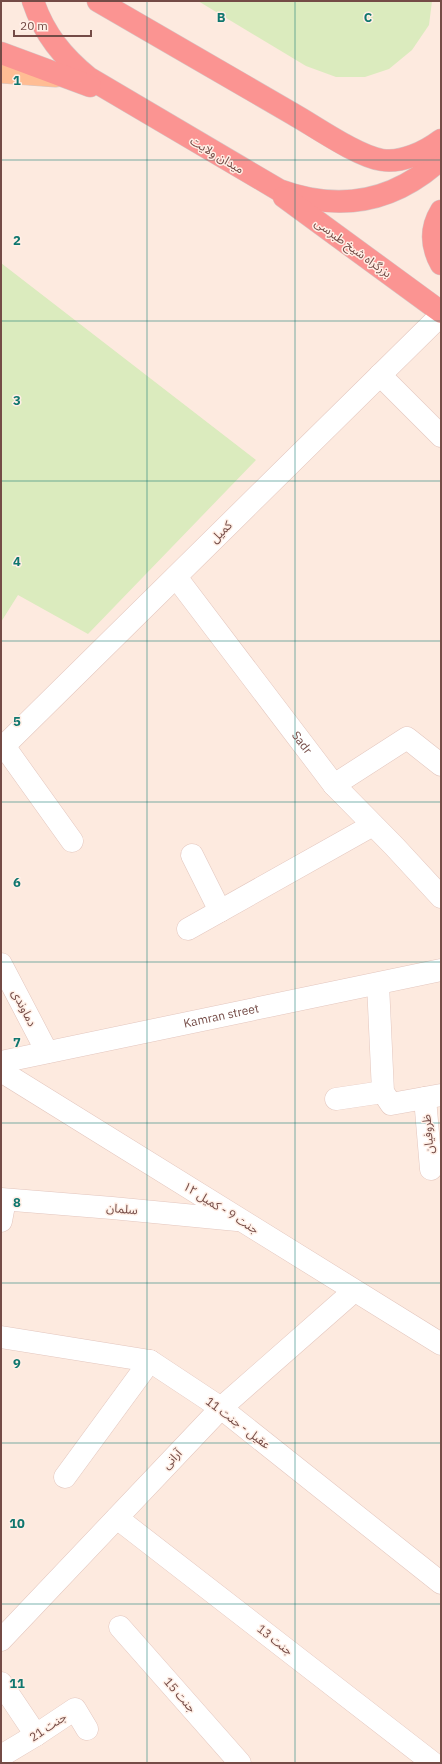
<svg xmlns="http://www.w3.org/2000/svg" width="442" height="1764" viewBox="0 0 442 1764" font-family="'IBM Plex Sans','Noto Sans Arabic',sans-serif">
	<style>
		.green { fill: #dbebbe }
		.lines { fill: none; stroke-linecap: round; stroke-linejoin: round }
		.minor-casing { stroke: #e3c6be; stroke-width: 23 }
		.major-casing { stroke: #d5c9c8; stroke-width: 23 }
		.highway-casing { stroke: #d5c9c8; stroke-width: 23 }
		.minor { stroke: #fff; stroke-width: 22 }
		.major { stroke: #ffbd94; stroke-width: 22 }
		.highway { stroke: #fb9492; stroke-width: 22 }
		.grid { fill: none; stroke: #0f766e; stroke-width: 1; stroke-opacity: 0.55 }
		.labels { text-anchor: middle; stroke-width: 3; stroke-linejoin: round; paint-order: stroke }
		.street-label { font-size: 12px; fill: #744b46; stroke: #ffefe6 }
		.grid-label { font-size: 13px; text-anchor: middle; font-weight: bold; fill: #0f766e; stroke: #ffefe6; stroke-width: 3; stroke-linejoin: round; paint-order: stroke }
	</style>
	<rect width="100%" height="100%" fill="#fdeadf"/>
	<!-- green -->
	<g class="green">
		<path d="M198,1H432L429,25L412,50L389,69L365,77H336L306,66Z"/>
		<path d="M1,263L256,460L88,634L18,595L1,622Z"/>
	</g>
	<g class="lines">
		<!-- minor casing -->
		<g class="minor-casing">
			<g id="minor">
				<path d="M380,375L441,436"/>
				<path id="s1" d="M176,577L334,785L394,846L441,897"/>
				<path d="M4,746L72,841"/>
				<path d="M1,749L441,315"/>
				<path d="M334,785L407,738L441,765"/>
				<path d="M192,855L220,911"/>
				<path d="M188,929L373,825"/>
				<path d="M1,964L47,1052"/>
				<path d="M378,984L383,1092L391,1104L441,1095"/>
				<path id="s2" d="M1,1062L441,970"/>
				<path d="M1,1071L441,1344"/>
				<path d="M425,1098L431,1169"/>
				<path d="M336,1099L383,1092"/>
				<path d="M1,1199L112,1208L237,1220"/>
				<path d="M1,1221L5,1200"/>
				<path d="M1,1337L150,1361L221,1408L441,1583"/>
				<path d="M65,1477L150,1361"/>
				<path d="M117,1518L433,1763"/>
				<path d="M120,1627L240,1763"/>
				<path d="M1,1640L221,1408L354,1291"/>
				<path d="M1,1683L36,1735"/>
				<path d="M1,1756L36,1735L75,1709L87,1729"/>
			</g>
		</g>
		<!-- major casing -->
		<g class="major-casing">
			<path id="major" d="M1,72L56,76"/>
		</g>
		<!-- highway casing -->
		<g class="highway-casing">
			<g id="highway">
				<path d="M33,1C44,34 63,57 89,78L279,190C339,212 393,203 441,159"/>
				<path d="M98,1C163,39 228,76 293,114C316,127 357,156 382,160C402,163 425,152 441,140"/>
				<path d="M1,53L90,86"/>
				<path d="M284,197L441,312"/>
				<path d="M441,211C430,229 431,246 441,264"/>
			</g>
		</g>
		<!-- minor -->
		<use href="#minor" class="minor"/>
		<!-- major -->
		<use href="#major" class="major"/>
		<!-- highway -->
		<use href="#highway" class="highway"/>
	</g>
	<!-- grid -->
	<path class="grid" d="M147,1V1763M295,1V1763M1,160H441M1,321H441M1,481H441M1,641H441M1,802H441M1,962H441M1,1123H441M1,1283H441M1,1443H441M1,1604H441"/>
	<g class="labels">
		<!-- street labels -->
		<g class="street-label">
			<text transform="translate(217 155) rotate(31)" y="4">میدان ولایت</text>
			<text transform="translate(353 248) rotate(36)" y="4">بزرگراه شیخ طبرسی</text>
			<text transform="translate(221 532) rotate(-45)" y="4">کمیل</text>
			<text dy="4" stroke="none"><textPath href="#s1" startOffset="208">Sadr</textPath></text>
			<text transform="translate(24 1008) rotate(63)" y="4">دماوندی</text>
			<text dy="4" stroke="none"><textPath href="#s2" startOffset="225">Kamran street</textPath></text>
			<text transform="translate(428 1134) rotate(-95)" y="4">ظروفیان</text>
			<text transform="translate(221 1208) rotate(32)" y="4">جنت 9 - کمیل ۱۲</text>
			<text transform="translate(122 1209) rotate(5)" y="4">سلمان</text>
			<text transform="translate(238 1423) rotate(37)" y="4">عقیل - جنت 11</text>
			<text transform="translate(172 1459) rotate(-46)" y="4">آرانی</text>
			<text transform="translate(275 1640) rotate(38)" y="4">جنت 13</text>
			<text transform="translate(180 1695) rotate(49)" y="4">جنت 15</text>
			<text transform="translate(48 1727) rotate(-34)" y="4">جنت 21</text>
		</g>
	</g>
	<g class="grid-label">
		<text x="221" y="22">B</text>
		<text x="368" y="22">C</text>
		<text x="17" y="85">1</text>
		<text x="17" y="245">2</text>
		<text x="17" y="405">3</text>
		<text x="17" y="566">4</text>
		<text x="17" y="726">5</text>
		<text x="17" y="887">6</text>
		<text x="17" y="1047">7</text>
		<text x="17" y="1207">8</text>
		<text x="17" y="1368">9</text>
		<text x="17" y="1528">10</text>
		<text x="17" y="1688">11</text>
	</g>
	<!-- border -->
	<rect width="442" height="1764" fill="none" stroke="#744b46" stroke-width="4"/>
	<!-- scale -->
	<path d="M14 30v6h77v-6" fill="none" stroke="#744b46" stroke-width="2"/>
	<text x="20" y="30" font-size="12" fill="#744b46" stroke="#ffefe6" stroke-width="3" paint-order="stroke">20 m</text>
</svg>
